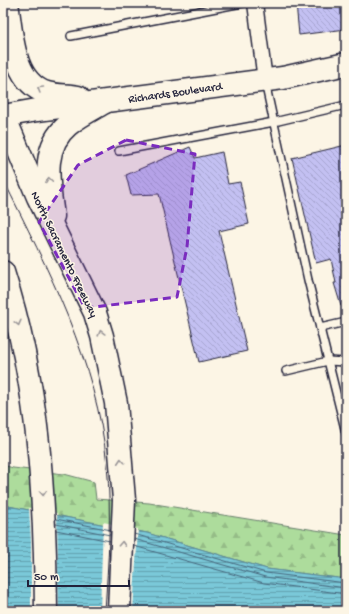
<svg xmlns="http://www.w3.org/2000/svg" width="349" height="614" viewBox="0 0 349 614" font-family="'Gochi Hand',sans-serif">
	<style>
		.forest { fill: url(#forest-firs); stroke: #687f6c }
		.water { fill: url(#water-rules); stroke: #578699 }
		.pier { fill: #fcf5e5 }
		.lines { fill: none; stroke-linecap: round; stroke-linejoin: round }
		.shore { stroke: #45647a; stroke-width: 1 }
		.building { fill: url(#building-back-hatch); stroke: #22223b }
		.lane-casing { stroke: #22223b; stroke-width: 10 }
		.street-casing { stroke: #22223b; stroke-width: 17 }
		.primary-casing { stroke: #22223b; stroke-width: 25 }
		.highway-casing { stroke: #22223b; stroke-width: 25 }
		.lane { stroke: #fcf5e5; stroke-width: 7 }
		.street { stroke: #fcf5e5; stroke-width: 14 }
		.primary { stroke: #fcf5e5; stroke-width: 22 }
		.highway { stroke: #fcf5e5; stroke-width: 22 }
		.tram { stroke: #22223b; stroke-width: 1 }
		.oneway { stroke: #9a9698 }
		.marked { fill: #7b2cbf; fill-opacity: 0.2; stroke: #7b2cbf; stroke-width: 3; stroke-dasharray: 8 5; stroke-linejoin: round }
		.labels { text-anchor: middle; stroke-width: 3; stroke-linejoin: round; paint-order: stroke }
		.street-label { font-size: 12px; fill: #22223b; stroke: #fcf5e5 }
	</style>
	<defs>
		<pattern id="forest-firs" width="22" height="20" patternUnits="userSpaceOnUse"><rect width="22" height="20" fill="#addc9c"/><path d="M5 1l3.5 6h-7zM16 11l3.5 6h-7z" fill="#95bc87"/></pattern>
		<pattern id="water-rules" width="6" height="5" patternUnits="userSpaceOnUse"><rect width="6" height="5" fill="#7ac8d8"/><path d="M0 2.5h6" fill="none" stroke="#64a2b0"/></pattern>
		<pattern id="building-back-hatch" width="6" height="6" patternUnits="userSpaceOnUse"><rect width="6" height="6" fill="#c3c0f2"/><path d="M-1 5l2 2M0 0l6 6M5-1l2 2" fill="none" stroke="#a7a5d0"/></pattern>
	</defs>
	<rect width="100%" height="100%" fill="#fcf5e5"/>
	<filter id="ink" filterUnits="userSpaceOnUse"><feTurbulence type="fractalNoise" baseFrequency=".025" numOctaves="2"/><feDisplacementMap in="SourceGraphic" scale="8" xChannelSelector="R" yChannelSelector="G"/><feConvolveMatrix kernelMatrix="1 2 1 2 8 2 1 2 1" color-interpolation-filters="sRGB"/></filter>
	<g filter="url(#ink)">
		<!-- forest -->
		<path class="forest" d="M3,465L13,468L64,474L94,482L96,499L149,503L346,535V579L267,569L147,533L3,505Z"/>
		<!-- water -->
		<path class="water" d="M3,505L147,533L267,569L346,579V611H3Z"/>
		<!-- pier -->
		<g class="pier">
			<path d="M29,508L57,513L59,611H31V542Z"/>
			<path d="M103,522L138,529L133,611H100Z"/>
		</g>
		<g class="lines">
			<!-- shore -->
			<g class="shore">
				<path d="M56,519L111,530"/>
				<path d="M56,524L110,535"/>
				<path d="M56,530L110,541"/>
				<path d="M134,534L266,573L346,583"/>
				<path d="M134,539L265,577L346,588"/>
				<path d="M134,546L264,583L346,594"/>
			</g>
		</g>
		<!-- building -->
		<g class="building">
			<path d="M296,3H346V29L299,35Z"/>
			<path d="M346,145V306H341L334,283H336L331,259L316,263L292,158Z"/>
			<path d="M190,147L195,158L222,152L228,184L240,182L249,224L219,231L247,351L199,362L159,194L131,195L126,175Z"/>
		</g>
		<g class="lines">
			<!-- lane casing -->
			<g class="lane-casing">
				<g id="lane">
					<path d="M71,36L242,3"/>
					<path d="M265,82L308,280L346,433"/>
					<path d="M119,151L274,122L346,105"/>
					<path d="M320,328L346,322"/>
					<path d="M286,371L328,361L346,362"/>
				</g>
			</g>
			<!-- street casing -->
			<g class="street-casing">
				<path id="street" d="M255,3L265,80"/>
			</g>
			<!-- primary casing -->
			<g class="primary-casing">
				<g id="primary">
					<path d="M7,3C12,33 12,82 47,93C57,96 68,95 78,97"/>
					<path d="M3,116L37,110L283,78L346,64"/>
				</g>
			</g>
			<!-- highway casing -->
			<g class="highway-casing">
				<g id="highway">
					<path d="M4,116L38,197L95,313L102,336L116,403L124,500L119,611"/>
					<path d="M53,216C49,185 40,148 68,125C79,116 93,109 105,102"/>
					<path d="M3,272C39,384 45,494 46,611"/>
				</g>
			</g>
			<!-- lane -->
			<use href="#lane" class="lane"/>
			<!-- street -->
			<use href="#street" class="street"/>
			<!-- primary -->
			<use href="#primary" class="primary"/>
			<!-- highway -->
			<use href="#highway" class="highway"/>
			<!-- tram -->
			<path class="tram" d="M3,179C48,270 97,362 107,465C112,514 108,562 105,611"/>
		</g>
		<!-- one-way arrows -->
		<defs><path id="oneway-chevron" d="M-2-3.5L2.5 0L-2 3.5" fill="none" stroke-width="1.6" stroke-linecap="round" stroke-linejoin="round"/></defs>
		<g class="oneway">
			<use href="#oneway-chevron" transform="translate(40 89) rotate(-149)"/>
			<use href="#oneway-chevron" transform="translate(49 180) rotate(-98)"/>
			<use href="#oneway-chevron" transform="translate(18 323) rotate(76)"/>
			<use href="#oneway-chevron" transform="translate(101 333) rotate(-105)"/>
			<use href="#oneway-chevron" transform="translate(121 461) rotate(-94)"/>
			<use href="#oneway-chevron" transform="translate(43 493) rotate(87)"/>
			<use href="#oneway-chevron" transform="translate(122 544) rotate(-87)"/>
		</g>
	</g>
	<!-- marked area -->
	<path class="marked" d="M126,140L195,154L187,247L177,297L85,308L39,222L78,165Z"/>
	<g class="labels">
		<!-- street labels -->
		<g class="street-label">
			<text transform="translate(175 92) rotate(-8)" y="4">Richards Boulevard</text>
			<text transform="translate(65 254) rotate(64)" y="4">North Sacramento Freeway</text>
		</g>
	</g>
	<!-- margin -->
	<rect width="349" height="614" fill="none" stroke="#fcf5e5" stroke-width="16"/>
	<rect x="8" y="8" width="333" height="598" fill="none" stroke="#22223b" stroke-width="1.5" filter="url(#ink)"/>
	<!-- scale -->
	<path d="M28 580v6h101v-6" fill="none" stroke="#22223b" stroke-width="2"/>
	<text x="34" y="580" font-size="12" fill="#22223b" stroke="#fcf5e5" stroke-width="3" paint-order="stroke">50 m</text>
</svg>
